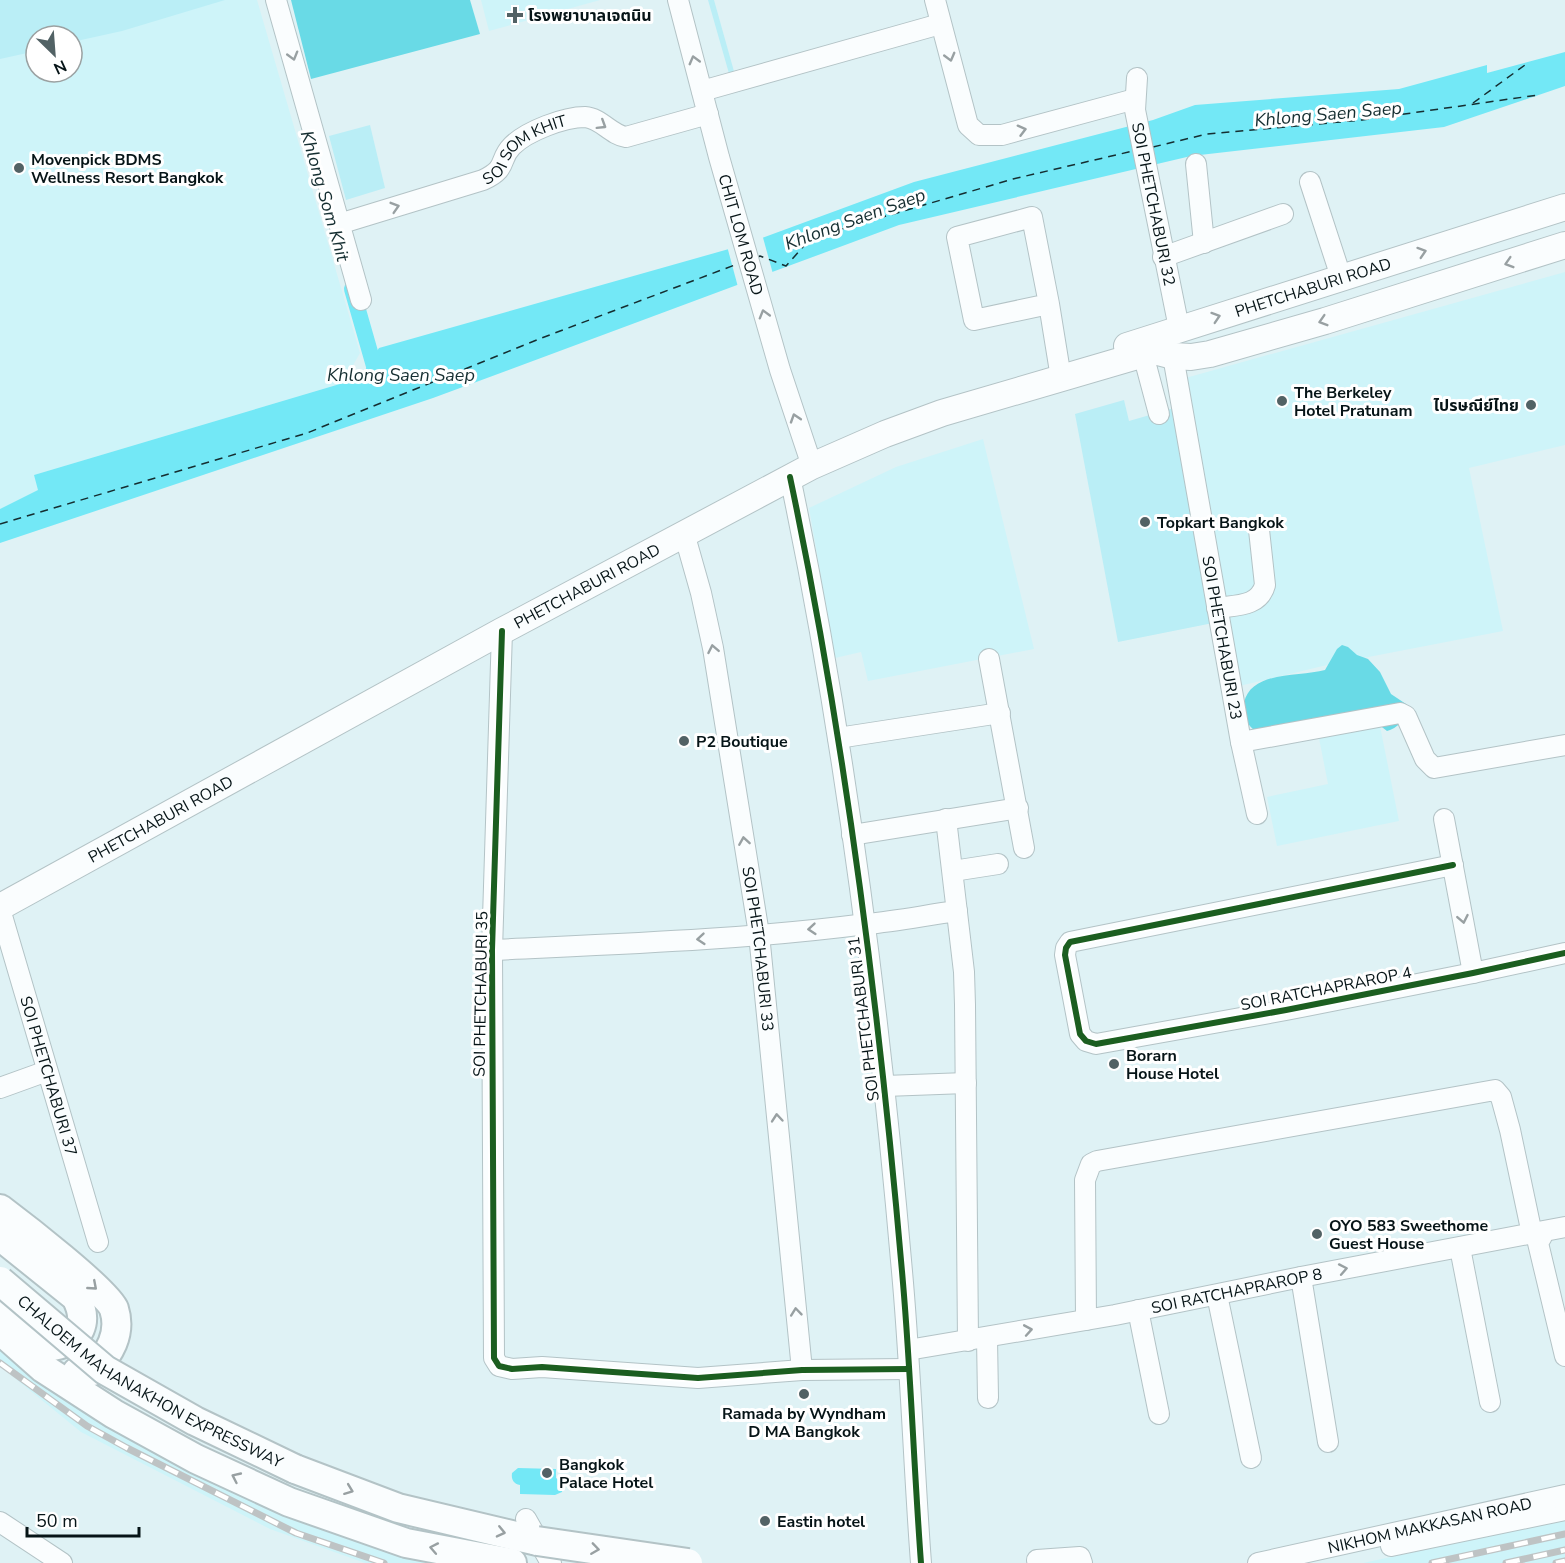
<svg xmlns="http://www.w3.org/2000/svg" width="1565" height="1563" viewBox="0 0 1565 1563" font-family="'Nunito Sans','Noto Sans Thai',sans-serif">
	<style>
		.built { fill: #cef4f9; fill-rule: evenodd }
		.green { fill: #baeef6 }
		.forest { fill: #69dae6 }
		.water { fill: #73e8f6 }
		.pier { fill: #dff2f5 }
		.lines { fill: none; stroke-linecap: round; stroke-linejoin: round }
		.canal { stroke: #73e8f6; stroke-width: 16 }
		.ferry { stroke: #152e31; stroke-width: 1.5; stroke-dasharray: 8 6; stroke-linecap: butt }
		.minor-casing { stroke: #b3c3c6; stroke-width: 22 }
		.major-casing { stroke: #b3c3c6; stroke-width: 28 }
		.highway-casing { stroke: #b3c3c6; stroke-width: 32 }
		.minor { stroke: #fafdfe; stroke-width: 20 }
		.major { stroke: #fafdfe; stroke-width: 26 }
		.highway { stroke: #fafdfe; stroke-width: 28 }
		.rail-casing { stroke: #bec3c4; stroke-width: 7 }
		.rail { stroke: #fff; stroke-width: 4.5; stroke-dasharray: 14; stroke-linecap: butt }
		.highway-bridge-casing { stroke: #b3c3c6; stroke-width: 32; stroke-linecap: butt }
		.highway-bridge { stroke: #fafdfe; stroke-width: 28 }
		.cycleway-casing { stroke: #fff; stroke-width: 10 }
		.cycleway { stroke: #1b5e20; stroke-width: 6 }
		.oneway { stroke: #98a0a2 }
		.poi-dot { fill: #526265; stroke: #fff; stroke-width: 2 }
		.labels { text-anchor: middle; stroke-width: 6; stroke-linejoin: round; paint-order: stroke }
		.poi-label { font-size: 16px; font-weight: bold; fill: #061417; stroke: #fff; text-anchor: start }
		.street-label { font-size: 16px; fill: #061417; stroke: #fff }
		.water-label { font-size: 18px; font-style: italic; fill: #152e31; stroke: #fff }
	</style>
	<rect width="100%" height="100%" fill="#dff2f5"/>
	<!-- built -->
	<g class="built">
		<path d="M0,0H257L360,353L343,383L34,475L39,490L0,509ZM36,36H72V72H36Z"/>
		<path d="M481,0H600L489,31Z"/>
		<path d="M1565,272V445L1469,468L1503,631L1327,665L1235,687L1182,379Z"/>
		<path d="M983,439L1034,649L868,681L861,652L835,658L809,508L896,467Z"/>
		<path d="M1379,721L1399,821L1277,846L1267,797L1328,784L1318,733Z"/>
		<path d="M0,1342L408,1557L427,1563H365L270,1529L81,1432L0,1366Z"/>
		<path d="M1565,1521V1563H1363L1485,1537Z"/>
	</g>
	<!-- green -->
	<g class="green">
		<path d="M0,0H225L122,31L72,42V36H36V51L0,59Z"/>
		<path d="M708,0H714L735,75L730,77Z"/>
		<path d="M370,125L385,188L346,200L329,136Z"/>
		<path d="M1124,400L1129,421L1174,408L1213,623L1118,642L1075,414Z"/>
	</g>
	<!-- forest -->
	<g class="forest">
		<path d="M291,0H470L480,34L311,79Z"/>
		<path d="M1342,645L1348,647L1357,655L1368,659L1380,672L1391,694L1406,704L1409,709C1406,718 1397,729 1387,731L1378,724L1259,734C1248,726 1241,717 1244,703C1251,670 1300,677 1325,670L1337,649Z"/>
	</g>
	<!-- water -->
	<g class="water">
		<path d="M1565,52V86L1444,127L1191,156L899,225L433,398L0,543V509L38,490L34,475L360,378L379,348L743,245L914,182L1153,120L1195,105L1399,89L1487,65V73Z"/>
		<path d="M518,1468L556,1469V1478L563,1483L562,1492L555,1495L520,1494V1485C514,1484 511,1480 512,1473Z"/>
	</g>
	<!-- pier -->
	<path class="pier" d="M762,234L773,274L738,287L727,246Z"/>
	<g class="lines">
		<!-- canal -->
		<path class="canal" d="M352,289L378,380"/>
		<!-- ferry -->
		<g class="ferry">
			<path d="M1473,103L1525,65"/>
			<path d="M1153,147L1207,134L1362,120L1538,95"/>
			<path d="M756,258L760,256L786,266L811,238L1013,179L1133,151"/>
			<path d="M0,524L307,433L539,339L740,263"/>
		</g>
		<!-- minor casing -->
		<g class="minor-casing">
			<g id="minor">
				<path d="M276,0L361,300"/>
				<path id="s1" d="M678,0L719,157L780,370L812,466"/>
				<path d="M935,0L968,125L979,135H1002L1135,99"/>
				<path id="s2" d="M1137,78L1135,110L1179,328"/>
				<path d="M702,91L933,26"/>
				<path d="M1196,164L1204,243"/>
				<path d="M1310,182L1341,277"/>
				<path id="s3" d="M339,224L483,180C509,168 498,160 512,146C527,131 564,117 585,117C601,118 611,135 626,137L708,114"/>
				<path d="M1163,257L1283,214"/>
				<path d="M1049,304L974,320L957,237L1032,217L1049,304L1061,378"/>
				<path d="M1143,354L1159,414"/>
				<path id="s4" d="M1173,356L1241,742L1257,814"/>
				<path d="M790,477C846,743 880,1013 903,1283C911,1376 914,1470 921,1563"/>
				<path id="s5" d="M684,533L701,593L713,648L759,934L802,1370"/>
				<path d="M1217,608C1236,605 1259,607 1265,585L1259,530"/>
				<path d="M502,631L492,950L494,1358L499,1366L512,1369L542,1367L698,1378L802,1370L909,1369"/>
				<path d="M989,659L1024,848"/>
				<path d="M838,738L1000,713"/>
				<path d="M1241,742L1400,713L1406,716L1425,759L1434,768L1565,745"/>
				<path d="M946,819L964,972L965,1005L968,1341"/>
				<path d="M1444,819L1473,973"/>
				<path d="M852,835L1018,808"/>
				<path d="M1453,865L1070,942L1066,948L1065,955L1080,1034L1086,1041L1096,1044L1286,1010L1473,973L1565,953"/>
				<path d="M953,871L998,864"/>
				<path id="s6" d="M0,909L98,1242"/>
				<path d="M492,950C617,944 742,940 866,924C897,921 927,915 957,911"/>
				<path d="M885,1086L966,1083"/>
				<path d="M0,1088L47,1071"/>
				<path d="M1541,1232L1542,1236L1538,1243L1565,1356"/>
				<path d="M1460,1248L1490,1402"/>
				<path d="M1301,1277L1328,1442"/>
				<path d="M1217,1295L1251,1458"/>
				<path d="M1138,1310L1159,1414"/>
				<path d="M1086,1320L1085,1180L1091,1164L1097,1161L1495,1090L1501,1097L1510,1130L1532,1234"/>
				<path d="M987,1338L988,1398"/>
				<path id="s7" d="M908,1350L1115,1315L1301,1277L1565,1227"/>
				<path d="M526,1519L551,1563"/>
				<path d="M0,1522L62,1563"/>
				<path d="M1391,1546L1565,1510"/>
				<path d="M1037,1560L1080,1557L1082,1563"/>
				<path id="s8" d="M1258,1563L1565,1495"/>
			</g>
		</g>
		<!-- major casing -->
		<g class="major-casing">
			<g id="major">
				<path id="s9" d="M1127,346L1565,207"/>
				<path id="s10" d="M0,907L502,631L812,466L885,434L942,413L1154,351L1173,356L1191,357L1210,354L1325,321L1565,245"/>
			</g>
		</g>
		<!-- highway casing -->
		<g class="highway-casing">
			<g id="highway">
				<path d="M0,1209C20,1224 108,1292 114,1309C122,1334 109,1354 93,1371L77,1372"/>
				<path d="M0,1236L76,1297C89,1322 81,1341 53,1346C31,1334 17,1315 0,1296"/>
				<path d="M0,1330L43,1368L114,1414L196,1459L289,1502L406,1543L512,1563"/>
				<path d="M295,1469L398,1508L537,1541"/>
			</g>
		</g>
		<!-- minor -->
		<use href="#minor" class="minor"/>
		<!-- major -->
		<use href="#major" class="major"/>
		<!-- highway -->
		<use href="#highway" class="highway"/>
		<!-- rail casing -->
		<g class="rail-casing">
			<g id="rail">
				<path d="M0,1363L87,1426L127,1448L296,1533L384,1563"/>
				<path d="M1432,1563L1565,1534"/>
				<path d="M1506,1563L1565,1550"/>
				<path d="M1556,1563L1565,1561"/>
			</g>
		</g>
		<!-- rail -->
		<use href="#rail" class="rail"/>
		<!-- highway-bridge casing -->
		<g class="highway-bridge-casing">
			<g id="highway-bridge">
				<path id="s11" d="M0,1281L105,1370L195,1421L295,1469"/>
				<path d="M537,1541L688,1563"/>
			</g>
		</g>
		<!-- highway-bridge -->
		<use href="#highway-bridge" class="highway-bridge"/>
		<!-- cycleway casing -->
		<g class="cycleway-casing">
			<g id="cycleway">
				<path d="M790,477C846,743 880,1013 903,1283C911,1376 914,1470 921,1563"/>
				<path d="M502,631L492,950L494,1358L499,1366L512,1369L542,1367L698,1378L802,1370L909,1369"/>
				<path d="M1453,865L1070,942L1066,948L1065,955L1080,1034L1086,1041L1096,1044L1286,1010L1473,973L1565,953"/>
			</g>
		</g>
		<!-- cycleway -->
		<use href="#cycleway" class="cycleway"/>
	</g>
	<!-- one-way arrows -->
	<defs><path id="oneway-chevron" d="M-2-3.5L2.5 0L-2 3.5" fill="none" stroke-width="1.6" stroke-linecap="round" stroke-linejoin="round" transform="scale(1.5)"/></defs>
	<g class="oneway">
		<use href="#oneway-chevron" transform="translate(293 56) rotate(74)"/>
		<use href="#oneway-chevron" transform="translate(950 57) rotate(75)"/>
		<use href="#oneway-chevron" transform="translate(694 60) rotate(-105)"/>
		<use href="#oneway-chevron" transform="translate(602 125) rotate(32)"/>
		<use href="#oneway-chevron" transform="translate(1022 130) rotate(-15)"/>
		<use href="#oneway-chevron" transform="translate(395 207) rotate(-17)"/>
		<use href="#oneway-chevron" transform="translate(1422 252) rotate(-18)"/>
		<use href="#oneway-chevron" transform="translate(1509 263) rotate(163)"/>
		<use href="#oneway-chevron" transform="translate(764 314) rotate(-106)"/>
		<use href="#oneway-chevron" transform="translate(1216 317) rotate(-18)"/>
		<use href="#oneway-chevron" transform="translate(1323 321) rotate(163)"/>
		<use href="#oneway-chevron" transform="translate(795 418) rotate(-108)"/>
		<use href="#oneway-chevron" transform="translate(713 649) rotate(-101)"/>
		<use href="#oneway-chevron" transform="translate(744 841) rotate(-99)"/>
		<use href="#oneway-chevron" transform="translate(1463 919) rotate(79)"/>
		<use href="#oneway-chevron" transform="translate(812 929) rotate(175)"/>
		<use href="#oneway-chevron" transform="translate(701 939) rotate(175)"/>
		<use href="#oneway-chevron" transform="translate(777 1118) rotate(-95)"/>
		<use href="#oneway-chevron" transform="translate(1343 1269) rotate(-11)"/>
		<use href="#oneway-chevron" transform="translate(93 1286) rotate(41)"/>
		<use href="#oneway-chevron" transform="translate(796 1312) rotate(-96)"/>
		<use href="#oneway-chevron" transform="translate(1028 1330) rotate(-10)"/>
		<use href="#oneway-chevron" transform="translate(236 1477) rotate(-155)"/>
		<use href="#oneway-chevron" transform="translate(349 1490) rotate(21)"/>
		<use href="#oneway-chevron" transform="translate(501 1532) rotate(13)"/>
		<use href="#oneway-chevron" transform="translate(434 1548) rotate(-169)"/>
		<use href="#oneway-chevron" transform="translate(595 1549) rotate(8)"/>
	</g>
	<!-- markers -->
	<g class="poi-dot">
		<path d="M512 6h6v6h6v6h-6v6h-6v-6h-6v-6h6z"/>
		<circle cx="19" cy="168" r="6"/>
		<circle cx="1282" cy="401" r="6"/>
		<circle cx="1531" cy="405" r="6"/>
		<circle cx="1145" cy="522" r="6"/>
		<circle cx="684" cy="741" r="6"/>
		<circle cx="1114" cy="1064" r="6"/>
		<circle cx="1317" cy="1234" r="6"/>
		<circle cx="804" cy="1394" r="6"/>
		<circle cx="547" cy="1473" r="6"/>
		<circle cx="765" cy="1521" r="6"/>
	</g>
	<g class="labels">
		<!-- poi labels -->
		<g class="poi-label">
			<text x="528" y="21">โรงพยาบาลเจตนิน</text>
			<text x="31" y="165">Movenpick BDMS<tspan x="31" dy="18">Wellness Resort Bangkok</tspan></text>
			<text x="1294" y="398">The Berkeley<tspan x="1294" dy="18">Hotel Pratunam</tspan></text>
			<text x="1519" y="411" text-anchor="end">ไปรษณีย์ไทย</text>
			<text x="1157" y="528">Topkart Bangkok</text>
			<text x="696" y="747">P2 Boutique</text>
			<text x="1126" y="1061">Borarn<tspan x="1126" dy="18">House Hotel</tspan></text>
			<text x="1329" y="1231">OYO 583 Sweethome<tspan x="1329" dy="18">Guest House</tspan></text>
			<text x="804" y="1419" text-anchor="middle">Ramada by Wyndham<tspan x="804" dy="18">D MA Bangkok</tspan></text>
			<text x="559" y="1470">Bangkok<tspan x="559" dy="18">Palace Hotel</tspan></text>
			<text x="777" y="1527">Eastin hotel</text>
		</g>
		<!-- street labels -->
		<g class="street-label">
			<text dy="6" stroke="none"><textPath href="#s3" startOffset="204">SOI SOM KHIT</textPath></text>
			<text dy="6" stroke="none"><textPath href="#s2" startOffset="128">SOI PHETCHABURI 32</textPath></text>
			<text dy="6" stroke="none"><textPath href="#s1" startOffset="243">CHIT LOM ROAD</textPath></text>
			<text dy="6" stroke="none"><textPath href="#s9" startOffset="195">PHETCHABURI ROAD</textPath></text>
			<text dy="6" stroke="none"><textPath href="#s10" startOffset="669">PHETCHABURI ROAD</textPath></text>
			<text dy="6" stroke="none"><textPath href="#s4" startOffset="286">SOI PHETCHABURI 23</textPath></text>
			<text dy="6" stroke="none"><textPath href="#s10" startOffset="183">PHETCHABURI ROAD</textPath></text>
			<text dy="6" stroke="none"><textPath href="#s5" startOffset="423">SOI PHETCHABURI 33</textPath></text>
			<text transform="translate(1326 988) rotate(-11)" y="6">SOI RATCHAPRAROP 4</text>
			<text transform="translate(480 994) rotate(-89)" y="6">SOI PHETCHABURI 35</text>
			<text transform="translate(863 1019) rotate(-97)" y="6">SOI PHETCHABURI 31</text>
			<text dy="6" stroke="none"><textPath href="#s6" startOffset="174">SOI PHETCHABURI 37</textPath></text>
			<text dy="6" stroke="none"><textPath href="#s7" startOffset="334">SOI RATCHAPRAROP 8</textPath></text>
			<text dy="6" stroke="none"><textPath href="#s11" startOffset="182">CHALOEM MAHANAKHON EXPRESSWAY</textPath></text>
			<text dy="6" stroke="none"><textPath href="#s8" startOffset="176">NIKHOM MAKKASAN ROAD</textPath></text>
		</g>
		<!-- water labels -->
		<g class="water-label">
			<text transform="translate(1328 114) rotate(-5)" y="6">Khlong Saen Saep</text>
			<text transform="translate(325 196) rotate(74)" y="6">Khlong Som Khit</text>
			<text transform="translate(855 219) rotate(-20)" y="6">Khlong Saen Saep</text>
			<text x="401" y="381">Khlong Saen Saep</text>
		</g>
	</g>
	<!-- north arrow -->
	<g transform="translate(54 54) rotate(155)"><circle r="28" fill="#ffffff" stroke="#9ba1a2" stroke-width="1.5"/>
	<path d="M0-4.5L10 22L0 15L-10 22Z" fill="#526265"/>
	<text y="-9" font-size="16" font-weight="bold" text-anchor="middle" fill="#061417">N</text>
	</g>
	<!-- scale -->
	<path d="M27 1527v9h112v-9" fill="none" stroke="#061417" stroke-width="3"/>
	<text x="36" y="1527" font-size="18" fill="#061417" stroke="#ffffff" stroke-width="4.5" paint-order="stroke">50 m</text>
</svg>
